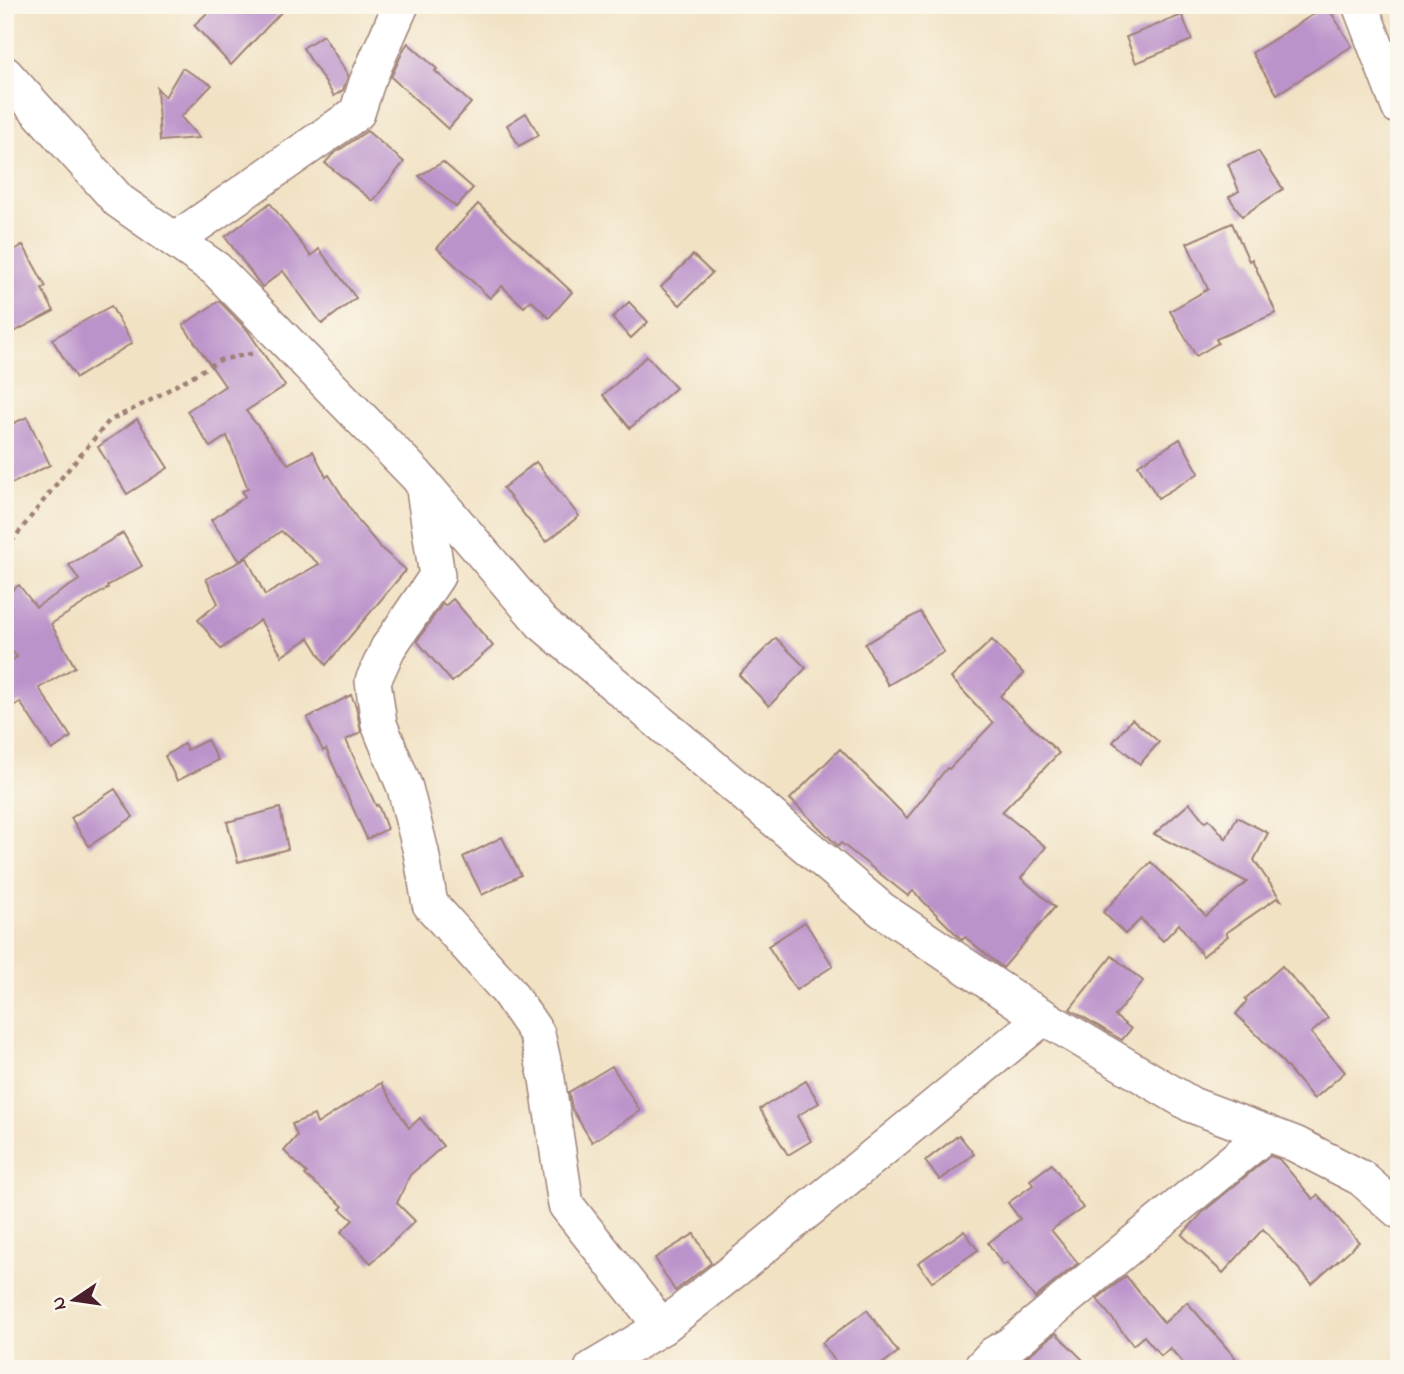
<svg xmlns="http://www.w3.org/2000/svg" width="1404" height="1374" viewBox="0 0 1404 1374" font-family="'Indie Flower',sans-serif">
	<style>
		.building { fill: #bb93cb }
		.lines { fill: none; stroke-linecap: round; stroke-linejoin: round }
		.minor-casing { stroke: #9e8078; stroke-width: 38 }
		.path { stroke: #9e8078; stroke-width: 4.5; stroke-dasharray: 5 5; stroke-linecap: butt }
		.minor { stroke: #fff; stroke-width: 35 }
	</style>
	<rect width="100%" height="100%" fill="#fbf7ec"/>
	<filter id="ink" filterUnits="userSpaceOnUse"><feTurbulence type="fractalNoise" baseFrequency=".0143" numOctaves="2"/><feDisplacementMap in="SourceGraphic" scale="14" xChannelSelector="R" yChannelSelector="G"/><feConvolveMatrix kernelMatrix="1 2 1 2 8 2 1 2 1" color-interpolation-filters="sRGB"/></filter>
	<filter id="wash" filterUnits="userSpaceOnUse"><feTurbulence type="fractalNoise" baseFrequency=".00686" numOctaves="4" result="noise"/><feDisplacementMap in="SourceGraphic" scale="28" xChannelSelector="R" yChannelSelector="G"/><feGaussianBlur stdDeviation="1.57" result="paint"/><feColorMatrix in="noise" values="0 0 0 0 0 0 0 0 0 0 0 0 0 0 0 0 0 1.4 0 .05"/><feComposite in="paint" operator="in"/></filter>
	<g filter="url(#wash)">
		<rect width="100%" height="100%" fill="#f1e2c4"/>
		<g id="blocks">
			<!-- building -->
			<g class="building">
				<path d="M216,5H288L231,65L194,25Z"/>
				<path d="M1327,6L1352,46L1277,94L1252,53Z"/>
				<path d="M1182,15L1192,40L1136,63L1126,37Z"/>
				<path d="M323,35L348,75L343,90L334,96L303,48Z"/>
				<path d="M408,43L437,69L435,71L471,103L448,129L391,77L405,47Z"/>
				<path d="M182,68L212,85L181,117L199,138L160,141L157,88L165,97Z"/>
				<path d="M526,113L539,135L519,146L507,125Z"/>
				<path d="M367,131L404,162L373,201L325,163L332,155Z"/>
				<path d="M1258,151L1283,189L1242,216L1229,197L1239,191L1228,164Z"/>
				<path d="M443,162L473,188L456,207L419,176Z"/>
				<path d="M270,203L311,256L319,249L356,298L322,324L283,271L262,287L225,237Z"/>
				<path d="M478,204L572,292L549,318L531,300L524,307L502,286L490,298L437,248Z"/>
				<path d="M1232,223L1249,261L1252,259L1276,313L1216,339L1218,343L1196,356L1170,311L1208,289L1187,243Z"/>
				<path d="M23,245L46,287L42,289L54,311L14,332L5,315V255Z"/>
				<path d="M693,255L712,273L680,305L661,287Z"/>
				<path d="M219,301L248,331L285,386L246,411L288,464L313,451L326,477L329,475L359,522L381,548L406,570L326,665L309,638L282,656L260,620L221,649L198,620L218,603L206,579L247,558L265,595L319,564L281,531L240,561L211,520L245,497L242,491L248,489L227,436L210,447L187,411L225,386L183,325Z"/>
				<path d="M629,302L648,322L631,338L612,318Z"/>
				<path d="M111,306L132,343L76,378L52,339Z"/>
				<path d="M647,356L676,388L630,428L603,395Z"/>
				<path d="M27,417L50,465L5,487V427Z"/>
				<path d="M137,419L168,468L127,494L98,447Z"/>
				<path d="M1180,439L1199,473L1158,498L1138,465Z"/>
				<path d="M536,462L579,516L546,542L503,488Z"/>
				<path d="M123,533L142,566L107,586L108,588L51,624L75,667L39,688L71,737L52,750L20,702L5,711V665L17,657L5,643V595L19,585L36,607L79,580L69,565Z"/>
				<path d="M453,599L493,646L452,682L417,641L443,603L445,606Z"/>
				<path d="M920,612L944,652L888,685L865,644Z"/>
				<path d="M776,638L806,668L769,706L739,675Z"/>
				<path d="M992,640L1024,674L1000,696L1059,753L1002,812L1046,847L1021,878L1055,907L1003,968L965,937L962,940L913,891L908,896L841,843L838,846L790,799L840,749L907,818L947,768L949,769L993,723L951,678Z"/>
				<path d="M351,695L356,706L361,732L346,740L376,806L378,805L387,829L367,839L326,749L323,751L307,718Z"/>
				<path d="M1132,719L1159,742L1140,764L1113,742Z"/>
				<path d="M207,740L218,760L177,781L165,756L184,744L187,750Z"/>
				<path d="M115,789L133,817L89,846L71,818Z"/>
				<path d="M1190,803L1205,822L1209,819L1226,839L1237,817L1268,833L1254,860L1281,900L1277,898L1226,933L1228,936L1203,956L1179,924L1163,941L1141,919L1125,934L1103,912L1151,862L1206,916L1247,882L1154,834Z"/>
				<path d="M280,808L288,849L238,862L227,822Z"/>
				<path d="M502,837L521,875L482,895L463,857Z"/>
				<path d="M805,922L833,966L796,990L768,946Z"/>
				<path d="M1112,956L1143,981L1115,1016L1131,1029L1122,1040L1070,1009Z"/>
				<path d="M1282,966L1328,1018L1311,1033L1345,1072L1314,1099L1274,1052L1236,1014L1247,1001L1245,999Z"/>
				<path d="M612,1066L640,1111L592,1142L572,1109L569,1092Z"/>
				<path d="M806,1081L819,1103L797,1116L811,1141L788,1155L760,1109Z"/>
				<path d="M381,1083L409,1128L420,1118L443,1146L410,1175L397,1203L415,1221L371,1263L341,1232L353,1220L340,1209L343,1206L305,1175L307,1173L284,1151L297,1136L292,1124L314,1115L317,1124Z"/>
				<path d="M959,1135L974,1154L940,1180L925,1161Z"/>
				<path d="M1270,1156L1279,1159L1313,1199L1318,1195L1359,1242L1312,1284L1263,1229L1223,1273L1182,1235L1204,1211Z"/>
				<path d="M1052,1164L1083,1208L1051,1230L1078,1263L1035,1298L1007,1263L1003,1265L988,1243L1020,1219L1008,1203L1033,1185L1030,1180Z"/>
				<path d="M964,1231L978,1250L932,1282L918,1263Z"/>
				<path d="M694,1234L711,1263L675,1291L655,1258Z"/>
				<path d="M1126,1276L1164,1323L1187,1302L1245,1369H1188L1170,1348L1161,1356L1144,1336L1133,1345L1097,1299Z"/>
				<path d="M867,1310L898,1352L875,1369H841L822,1343Z"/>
				<path d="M1056,1333L1092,1369H1013L1019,1363Z"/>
			</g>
		</g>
	</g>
	<g filter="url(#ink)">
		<use href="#blocks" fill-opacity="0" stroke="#9e8078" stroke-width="2"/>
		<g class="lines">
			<!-- minor casing -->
			<g class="minor-casing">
				<g id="minor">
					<path d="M1360,5L1399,107"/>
					<path d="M5,74L119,201L216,269L416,475L542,623L882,910L1020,1003L1192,1105L1295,1144L1361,1178L1399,1211"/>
					<path d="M175,240L357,113L367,82L401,5"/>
					<path d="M423,483L437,576L388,648L373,681L379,724L405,788L421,852L430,904L507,990L537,1034L547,1079L566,1205L662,1327"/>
					<path d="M592,1369L662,1327L741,1265L1044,1017"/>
					<path d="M980,1369L994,1354L1010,1345L1267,1133"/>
				</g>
			</g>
			<!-- path -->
			<path class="path" d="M5,550L62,477L109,421L151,400L220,360L255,353"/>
			<!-- minor -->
			<use href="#minor" class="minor"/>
		</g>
	</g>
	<!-- margin -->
	<rect width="1404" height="1374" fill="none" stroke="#fbf7ec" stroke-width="28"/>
	<!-- north arrow -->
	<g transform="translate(74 1300) rotate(257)" stroke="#fbf7ec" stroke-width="5" paint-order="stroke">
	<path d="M0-5L12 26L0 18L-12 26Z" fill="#4a1f2b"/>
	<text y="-10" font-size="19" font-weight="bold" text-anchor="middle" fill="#4a1f2b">N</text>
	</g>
</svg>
